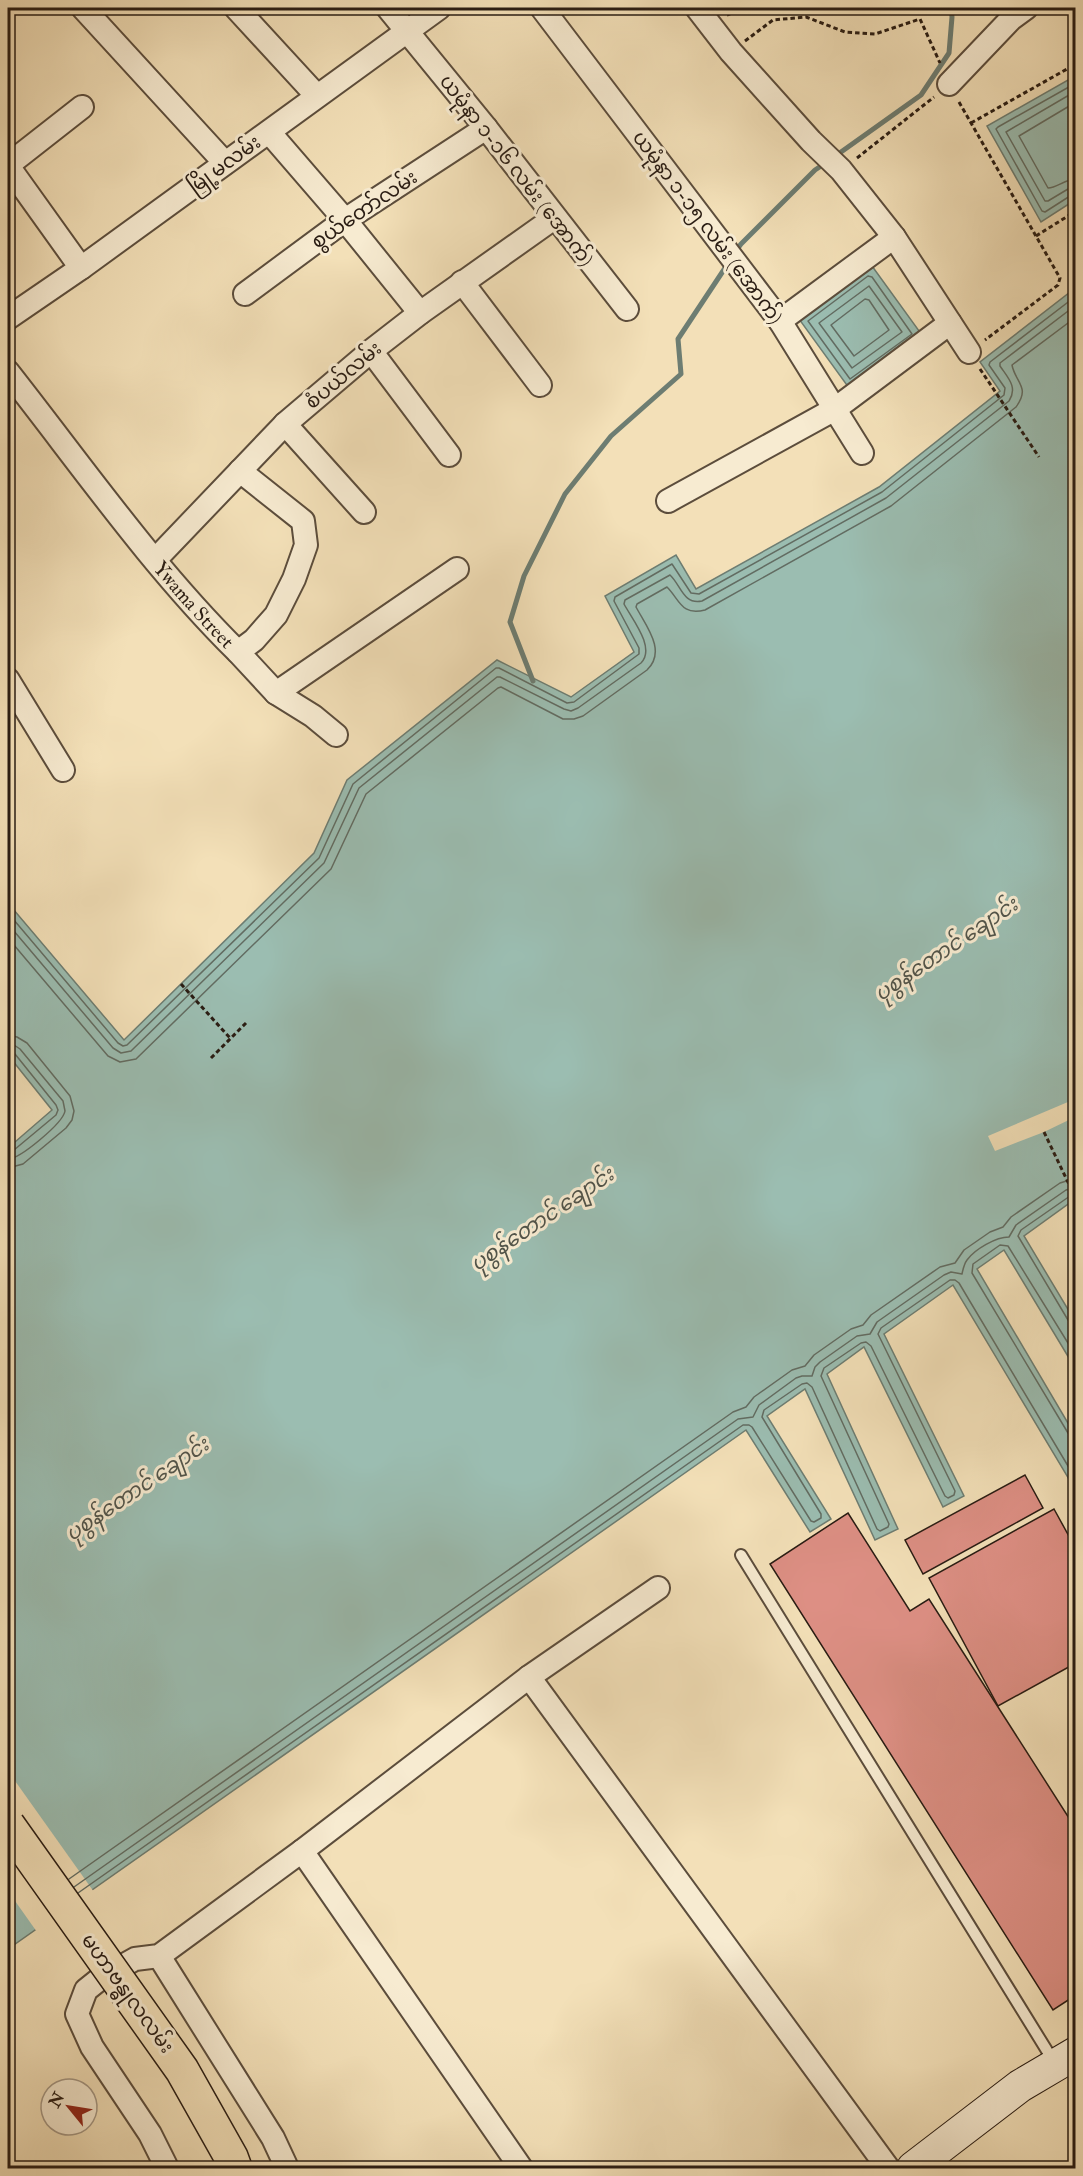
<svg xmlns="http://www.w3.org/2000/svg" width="1083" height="2176" viewBox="0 0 1083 2176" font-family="'IM FELL Double Pica','Noto Sans Myanmar',serif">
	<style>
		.water { fill: #9bbdb1; stroke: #6d7d72; stroke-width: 1.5 }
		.pier { fill: #f3e0b8 }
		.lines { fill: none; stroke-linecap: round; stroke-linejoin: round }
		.shore { stroke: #626c62; stroke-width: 1.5 }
		.stream { stroke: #6d7d72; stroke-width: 5 }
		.building { fill: #dd8f84; stroke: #291c13; stroke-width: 1.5 }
		.lane-casing { stroke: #5c4d3c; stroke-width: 14 }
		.street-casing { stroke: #5c4d3c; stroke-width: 26 }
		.secondary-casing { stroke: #291c13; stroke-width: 34 }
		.path { stroke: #291c13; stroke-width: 3; stroke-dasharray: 4.5 3; stroke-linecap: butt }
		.lane { stroke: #f7ebd1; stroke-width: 10 }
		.street { stroke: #f7ebd1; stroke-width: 22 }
		.secondary { stroke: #f7ebd1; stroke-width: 32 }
		.primary-bridge-casing { stroke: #291c13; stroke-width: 36; stroke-linecap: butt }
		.primary-bridge { stroke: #f3e0b8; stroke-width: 33 }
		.labels { text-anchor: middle; stroke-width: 6; stroke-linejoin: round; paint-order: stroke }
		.street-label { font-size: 20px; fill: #291c13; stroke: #f7ebd1 }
		.water-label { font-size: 21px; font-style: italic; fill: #51544a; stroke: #f7ebd1 }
	</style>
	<rect width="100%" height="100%" fill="#f3e0b8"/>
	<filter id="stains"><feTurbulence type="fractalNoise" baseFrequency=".00333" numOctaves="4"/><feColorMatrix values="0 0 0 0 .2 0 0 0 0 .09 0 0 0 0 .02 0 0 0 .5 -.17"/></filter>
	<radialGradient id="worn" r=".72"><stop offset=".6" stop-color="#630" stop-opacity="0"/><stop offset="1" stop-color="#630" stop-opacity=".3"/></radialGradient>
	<!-- water -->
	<g class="water">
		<path d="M1075,76V200L1041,222L987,126Z"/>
		<path d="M872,266L922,335L849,388L799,319Z"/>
		<path d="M1074,289L1075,292V1199L1024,1236L1075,1321V1368L1004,1250L977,1269L1075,1435V1477L1070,1481L953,1285L884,1334L964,1496L943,1507L864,1347L827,1374L898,1529L875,1540L805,1389L767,1416L831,1519L810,1532L746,1430L8,1949V1148L52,1110L8,1055V903L124,1040L314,853L347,780L497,660L571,697L634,652L605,596L676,555L696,589L879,487L1000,391L980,362Z"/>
	</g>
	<!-- pier -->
	<g class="pier">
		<path d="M1075,1099V1117L1044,1132L995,1151L988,1136Z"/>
		<path d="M8,1771L94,1892L37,1932L8,1891Z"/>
	</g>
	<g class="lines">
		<!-- shore -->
		<g class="shore">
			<path d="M1076,83L998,127L996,129L1042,211L1045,212L1070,196L1076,195"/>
			<path d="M1076,91L1006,132L1045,201H1048L1068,189L1076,188"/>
			<path d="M1076,102L1019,136L1048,188C1057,188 1065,179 1076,179"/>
			<path d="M868,276L872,277L912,334L850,379L808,321Z"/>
			<path d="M869,286L902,332L852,368L819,323Z"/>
			<path d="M865,299L869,300L889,330L854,356L831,325Z"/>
			<path d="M8,913L118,1043L123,1046L127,1045L319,858L353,784L496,668H499L567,703L574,702L639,654V648L614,601L615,597L672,564L691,593L699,594L882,492L1004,395L1005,388L989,365L990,362L1076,296"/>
			<path d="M8,924L113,1048L121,1053L131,1051L324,863L359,788L497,677H500L564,709L571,711L578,708L641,663C656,648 632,619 624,604L625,600L670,575C681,585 683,605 702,601L886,498L1009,401C1018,387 1008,378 1000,366V363L1076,305"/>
			<path d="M8,938L108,1056L120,1062L136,1059L331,869L366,794L498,688L501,687L563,719H574L583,716L647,670C667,651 646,626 636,607L637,604L667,587C680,600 681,616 705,610L891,506L1016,407C1031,387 1015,382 1012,365L1076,317"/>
			<path d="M8,1035L17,1037L27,1043L70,1096L74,1111L72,1120L66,1128L23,1164L8,1168"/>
			<path d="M8,1044L14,1045L20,1049L63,1101L65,1111C63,1123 20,1159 8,1159"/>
			<path d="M8,1052L15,1054L56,1105L58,1110L56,1115L14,1150L8,1152"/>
			<path d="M1076,1195L1070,1196L1021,1230L1018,1236L1068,1320L1076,1323"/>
			<path d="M1076,1356L1008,1246L1000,1245L973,1264L972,1273L1068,1433L1076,1436"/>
			<path d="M69,1879L733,1412L746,1407L754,1397L792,1370L805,1366L814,1355L851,1329L863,1325L871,1315L940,1267L955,1263L964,1250L990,1232L1003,1227L1011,1217L1060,1183L1076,1178"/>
			<path d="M74,1887L738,1419L753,1417L759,1405L796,1378L802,1376H812L815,1367L820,1362L857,1336L870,1334L877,1322L944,1275L951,1272L962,1274C963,1269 964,1264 967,1260C975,1249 996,1237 1009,1237L1016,1225L1066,1190L1076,1187"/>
			<path d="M78,1893L743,1425H749L752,1427L811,1521L814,1522L821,1518V1514L762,1417L764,1410L802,1384L807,1383L812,1387L877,1529L880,1531L888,1527L889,1524L821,1376L824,1368L861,1343L866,1342L871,1346L945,1496L948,1498L954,1495L955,1491L878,1334L881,1328L950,1280H955L959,1283L1071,1471L1076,1473"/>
		</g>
		<!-- stream -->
		<g class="stream">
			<path d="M834,157L921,95L949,53L952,17L951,8"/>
			<path d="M735,252L741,244L815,170L827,162"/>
			<path d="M533,681L510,622L524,576L565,494L611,436L681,374L678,339L729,262"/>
		</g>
	</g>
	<!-- building -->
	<g class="building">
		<path d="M1025,1475L1043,1508L923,1574L905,1540Z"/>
		<path d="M1054,1509L1076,1549V1663L998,1706L929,1578Z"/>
		<path d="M848,1513L910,1611L929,1599L1076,1829V1995L1053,2010L770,1564Z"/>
	</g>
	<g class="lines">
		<!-- lane casing -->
		<g class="lane-casing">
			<path id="lane" d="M741,1555L1054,2062"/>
		</g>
		<!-- street casing -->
		<g class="street-casing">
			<g id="street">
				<path d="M83,8L225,163"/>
				<path d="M236,8L317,96"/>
				<path d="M388,8L486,128L627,309"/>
				<path d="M542,8L780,321L862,453"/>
				<path d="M697,8L731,52L811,141L841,170L894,237L969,352"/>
				<path d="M949,84L1011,19L1026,8"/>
				<path d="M269,132L345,220L420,313"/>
				<path d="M8,165L82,107"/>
				<path d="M8,166L81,268"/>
				<path d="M462,282L540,385"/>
				<path d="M245,294L345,220L486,128"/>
				<path d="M8,318L81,268L439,8"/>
				<path d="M780,321L894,237"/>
				<path d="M371,351L449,455"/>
				<path id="s1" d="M8,372C82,466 152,567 238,652L254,640L276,615L294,579L306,545L303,521L240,471"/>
				<path d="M285,424L364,512"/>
				<path d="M668,501L835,409L950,323"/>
				<path d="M155,560L285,424L371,351L420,313L554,218"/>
				<path d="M238,652L276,693L313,716L336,735"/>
				<path d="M8,680L63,770"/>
				<path d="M276,693L457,569"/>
				<path d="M529,1677L888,2168"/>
				<path d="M302,1851L521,2168"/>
				<path d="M159,1956L273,2138L287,2168"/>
				<path d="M167,2168L150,2134L92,2047L77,2014L86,1990L101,1978L135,1959L159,1956L302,1851L529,1677L658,1588"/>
			</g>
		</g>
		<!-- secondary casing -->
		<g class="secondary-casing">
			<path id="secondary" d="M913,2168L1020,2086L1076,2053"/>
		</g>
		<!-- path -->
		<g class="path">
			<path d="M727,15L745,8"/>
			<path d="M745,41L773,20L806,17L845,32L875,34L920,19L940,63"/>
			<path d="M959,102L1060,278L1058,285L985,340"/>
			<path d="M971,123L1076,64"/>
			<path d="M857,158L934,97"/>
			<path d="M1036,236L1076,211"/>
			<path d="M980,369L1039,457"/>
			<path d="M181,984L230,1038"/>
			<path d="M211,1058L247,1022"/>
			<path d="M1044,1132L1076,1199"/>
		</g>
		<!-- lane -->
		<use href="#lane" class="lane"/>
		<!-- street -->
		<use href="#street" class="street"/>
		<!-- secondary -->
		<use href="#secondary" class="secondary"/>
		<!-- primary-bridge casing -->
		<g class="primary-bridge-casing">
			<path id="primary-bridge" d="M8,1825L182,2070L231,2157L235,2168"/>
		</g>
		<!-- primary-bridge -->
		<use href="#primary-bridge" class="primary-bridge"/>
	</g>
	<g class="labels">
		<!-- street labels -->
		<g class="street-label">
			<text transform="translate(224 164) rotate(-36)" y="7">မြို့မလမ်း</text>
			<text transform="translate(517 170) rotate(52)" y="7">ယမုံနာ ၁-၁၆ လမ်း (အောက်)</text>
			<text transform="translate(364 209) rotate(-34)" y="7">စွယ်တော်လမ်း</text>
			<text transform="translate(708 227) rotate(53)" y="7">ယမုံနာ ၁-၁၅ လမ်း (အောက်)</text>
			<text transform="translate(343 375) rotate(-40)" y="7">စံပယ်လမ်း</text>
			<text dy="7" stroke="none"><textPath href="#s1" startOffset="298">Ywama Street</textPath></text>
			<text transform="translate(128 1993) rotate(54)" y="7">မဟာဗန္ဓုလလမ်း</text>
		</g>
		<!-- water labels -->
		<g class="water-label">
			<text transform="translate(946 949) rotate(-34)" y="7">ပုစွန်တောင် ချောင်း</text>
			<text transform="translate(542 1219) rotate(-34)" y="7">ပုစွန်တောင် ချောင်း</text>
			<text transform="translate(137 1489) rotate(-34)" y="7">ပုစွန်တောင် ချောင်း</text>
		</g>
	</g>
	<!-- margin -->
	<rect width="1083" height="2176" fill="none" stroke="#f3e0b8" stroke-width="30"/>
	<rect x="9" y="9" width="1065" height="2158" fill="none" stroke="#291c13" stroke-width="3"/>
	<rect x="15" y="15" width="1053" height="2146" fill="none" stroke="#291c13" stroke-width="1.5"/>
	<!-- north arrow -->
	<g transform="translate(69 2107) rotate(300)"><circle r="28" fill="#f7ebd1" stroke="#a59885" stroke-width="1.5"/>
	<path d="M0-4.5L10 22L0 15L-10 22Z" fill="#8f2418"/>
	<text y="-9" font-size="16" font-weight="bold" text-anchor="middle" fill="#291c13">N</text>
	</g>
	<rect width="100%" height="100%" filter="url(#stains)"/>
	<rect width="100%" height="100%" fill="url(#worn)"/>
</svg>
